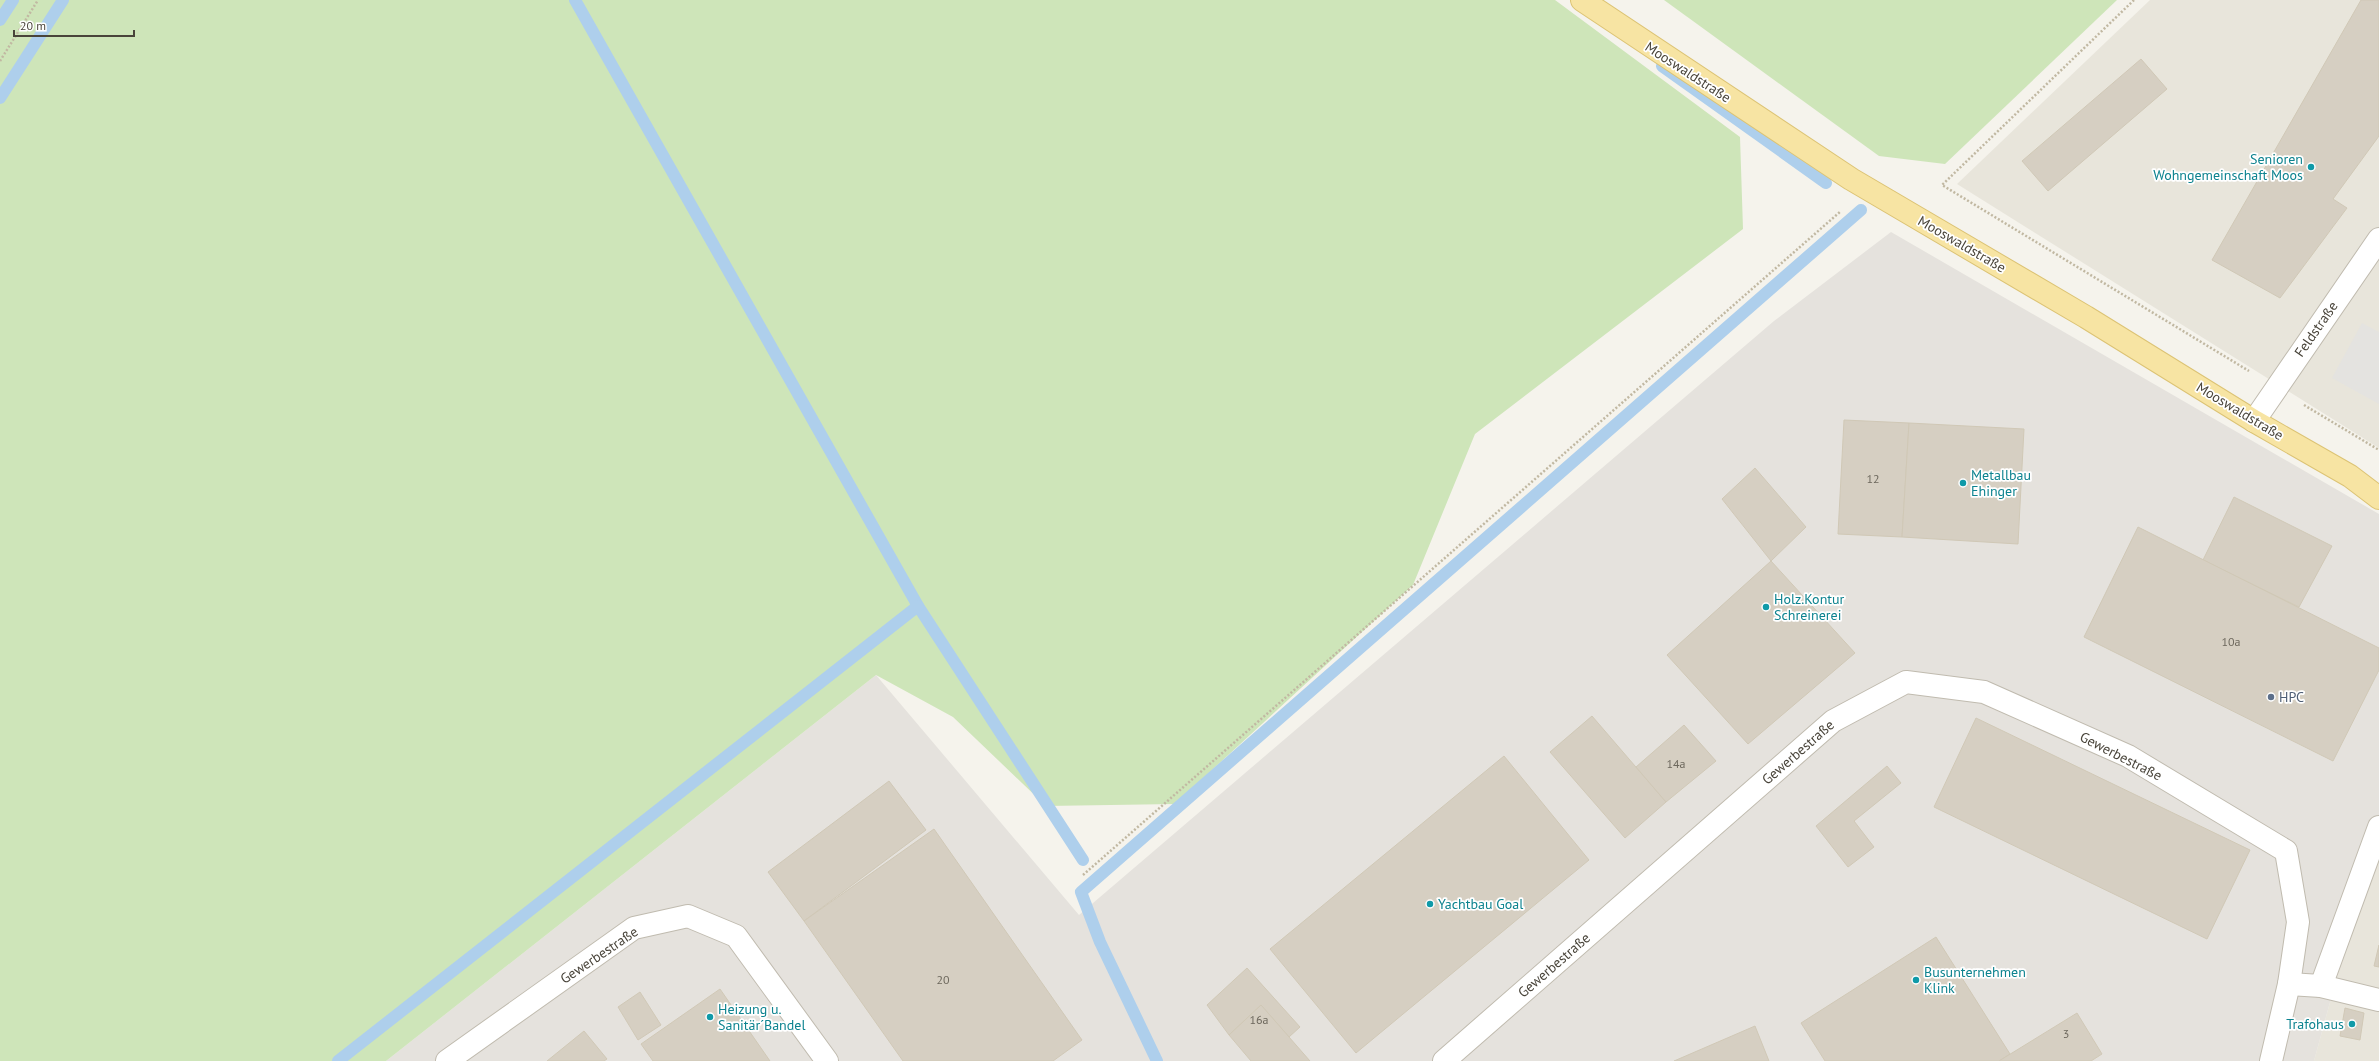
<svg xmlns="http://www.w3.org/2000/svg" width="2379" height="1061" viewBox="0 0 2379 1061" font-family="'PT Sans',sans-serif">
	<style>
		.residential { fill: #e8e5db }
		.industrial { fill: #e5e2dd }
		.green { fill: #cee5b9 }
		.parking { fill: #e4e3e0 }
		.lines { fill: none; stroke-linecap: round; stroke-linejoin: round }
		.stream { stroke: #aecfec; stroke-width: 12 }
		.building { fill: #d6cfc2; stroke: #d0c8b6 }
		.minor-casing { stroke: #c0bbaf; stroke-width: 24 }
		.major-casing { stroke: #dcc374; stroke-width: 24 }
		.path { stroke: #c1b8a2; stroke-width: 2.5; stroke-dasharray: 2 2; stroke-linecap: butt }
		.minor { stroke: #fff; stroke-width: 22 }
		.major { stroke: #f7e4a3; stroke-width: 22 }
		.culture-dot { fill: #0f9aa8; stroke: #fff; stroke-width: 1.5 }
		.service-dot { fill: #5c6f8a; stroke: #fff; stroke-width: 1.5 }
		.labels { text-anchor: middle; stroke-width: 3.5; stroke-linejoin: round; paint-order: stroke }
		.number-label { font-size: 12px; fill: #6c675c }
		.street-label { font-size: 14px; fill: #49443a; stroke: #fff }
		.culture-label { font-size: 14px; fill: #0d838f; stroke: #fff; text-anchor: start }
		.service-label { font-size: 14px; fill: #4e5e75; stroke: #fff; text-anchor: start }
	</style>
	<rect width="100%" height="100%" fill="#f5f3ec"/>
	<!-- residential -->
	<g class="residential">
		<path d="M2150,0H2379V448L1957,184Z"/>
		<path d="M2379,859V1061H2314L2357,903Z"/>
	</g>
	<!-- industrial -->
	<path class="industrial" d="M1891,232L2379,514V859L2357,903L2314,1061H386L876,675L1079,915L1774,321Z"/>
	<!-- green -->
	<g class="green">
		<path d="M0,0H1555L1740,137L1743,229L1475,434L1413,585L1175,804L1046,806L953,717L876,675L386,1061H0Z"/>
		<path d="M1664,0H2117L1945,164L1879,156Z"/>
	</g>
	<!-- parking -->
	<path class="parking" d="M2362,323L2379,332V404L2332,378Z"/>
	<g class="lines">
		<!-- stream -->
		<g class="stream">
			<path d="M575,0L918,606L1083,860"/>
			<path d="M0,20L13,0"/>
			<path d="M1662,66L1826,183"/>
			<path d="M0,98L63,0"/>
			<path d="M338,1061L918,606"/>
			<path d="M1157,1061L1100,942L1081,892L1861,210"/>
		</g>
	</g>
	<!-- building -->
	<g class="building">
		<path d="M2361,0H2379V136L2333,199L2347,208L2280,298L2212,260Z"/>
		<path d="M2141,59L2167,89L2048,191L2022,161Z"/>
		<path d="M1844,420L1909,423L1902,537L1838,534Z"/>
		<path d="M1909,423L2024,429L2018,544L1902,537Z"/>
		<path d="M1755,468L1806,527L1771,561L1722,499Z"/>
		<path d="M2234,497L2332,546L2299,607L2203,560Z"/>
		<path d="M2138,527L2379,648V670L2333,761L2084,637Z"/>
		<path d="M1771,561L1855,653L1748,744L1667,655Z"/>
		<path d="M1592,716L1666,802L1625,838L1550,752Z"/>
		<path d="M1976,718L2250,850L2207,939L1934,807Z"/>
		<path d="M1684,725L1716,761L1666,802L1636,767Z"/>
		<path d="M1504,756L1589,860L1356,1053L1270,949Z"/>
		<path d="M1887,766L1901,783L1854,821L1874,847L1848,867L1816,826Z"/>
		<path d="M889,781L926,830L804,921L768,872Z"/>
		<path d="M934,829L1082,1040L1053,1061H903L804,921Z"/>
		<path d="M1936,937L2010,1054L1999,1061H1825L1801,1023Z"/>
		<path d="M2379,945V967L2374,966Z"/>
		<path d="M1247,968L1300,1027L1289,1037L1261,1005L1229,1035L1207,1005Z"/>
		<path d="M720,989L770,1061H653L641,1044Z"/>
		<path d="M640,992L661,1025L638,1040L618,1007Z"/>
		<path d="M1261,1005L1310,1061H1251L1229,1035Z"/>
		<path d="M2345,1008L2364,1013L2360,1040L2340,1036Z"/>
		<path d="M2077,1013L2102,1054L2091,1061H1999Z"/>
		<path d="M1755,1026L1769,1061H1674Z"/>
		<path d="M584,1031L607,1059L604,1061H547Z"/>
	</g>
	<g class="lines">
		<!-- minor casing -->
		<g class="minor-casing">
			<g id="minor">
				<path d="M2254,421L2379,239"/>
				<path d="M2289,984L2321,986L2379,1000"/>
				<path d="M2321,986L2379,827"/>
				<path d="M447,1061L634,928L688,916L736,936L827,1061"/>
				<path d="M1444,1061L1833,721L1906,682L1984,692L2128,756L2286,851L2298,922L2289,984L2271,1061"/>
			</g>
		</g>
		<!-- major casing -->
		<g class="major-casing">
			<path id="major" d="M1582,0L1851,179L2086,317L2254,421L2350,476L2379,498"/>
		</g>
		<!-- path -->
		<g class="path">
			<path d="M2134,0L1942,185L2249,371"/>
			<path d="M0,61L38,0"/>
			<path d="M2304,405L2379,450"/>
			<path d="M1083,875L1841,211"/>
		</g>
		<!-- minor -->
		<use href="#minor" class="minor"/>
		<!-- major -->
		<use href="#major" class="major"/>
	</g>
	<!-- markers -->
	<g class="culture-dot">
		<circle cx="2311" cy="167" r="4"/>
		<circle cx="1963" cy="483" r="4"/>
		<circle cx="1766" cy="607" r="4"/>
		<circle cx="1430" cy="904" r="4"/>
		<circle cx="1916" cy="980" r="4"/>
		<circle cx="710" cy="1017" r="4"/>
		<circle cx="2352" cy="1024" r="4"/>
	</g>
	<circle class="service-dot" cx="2271" cy="697" r="4"/>
	<g class="labels">
		<!-- number labels -->
		<g class="number-label">
			<text x="1873" y="483">12</text>
			<text x="2231" y="646">10a</text>
			<text x="1676" y="768">14a</text>
			<text x="943" y="984">20</text>
			<text x="1259" y="1024">16a</text>
			<text x="2066" y="1038">3</text>
		</g>
		<!-- street labels -->
		<g class="street-label">
			<text transform="translate(1688 72) rotate(33)" y="5">Mooswaldstraße</text>
			<text transform="translate(1962 244) rotate(30)" y="5">Mooswaldstraße</text>
			<text transform="translate(2316 329) rotate(-55)" y="5">Feldstraße</text>
			<text transform="translate(2240 411) rotate(31)" y="5">Mooswaldstraße</text>
			<text transform="translate(1798 752) rotate(-41)" y="5">Gewerbestraße</text>
			<text transform="translate(2121 756) rotate(27)" y="5">Gewerbestraße</text>
			<text transform="translate(599 955) rotate(-34)" y="5">Gewerbestraße</text>
			<text transform="translate(1554 965) rotate(-41)" y="5">Gewerbestraße</text>
		</g>
		<!-- culture labels -->
		<g class="culture-label">
			<text x="2303" y="164" text-anchor="end">Senioren<tspan x="2303" dy="16">Wohngemeinschaft Moos</tspan></text>
			<text x="1971" y="480">Metallbau<tspan x="1971" dy="16">Ehinger</tspan></text>
			<text x="1774" y="604">Holz.Kontur<tspan x="1774" dy="16">Schreinerei</tspan></text>
			<text x="1438" y="909">Yachtbau Goal</text>
			<text x="1924" y="977">Busunternehmen<tspan x="1924" dy="16">Klink</tspan></text>
			<text x="718" y="1014">Heizung u.<tspan x="718" dy="16">Sanitär´Bandel</tspan></text>
			<text x="2344" y="1029" text-anchor="end">Trafohaus</text>
		</g>
		<!-- service labels -->
		<g class="service-label">
			<text x="2279" y="702">HPC</text>
		</g>
	</g>
	<!-- scale -->
	<path d="M14 30v6h120v-6" fill="none" stroke="#49443a" stroke-width="2"/>
	<text x="20" y="30" font-size="12" fill="#49443a" stroke="#ffffff" stroke-width="3" paint-order="stroke">20 m</text>
</svg>
